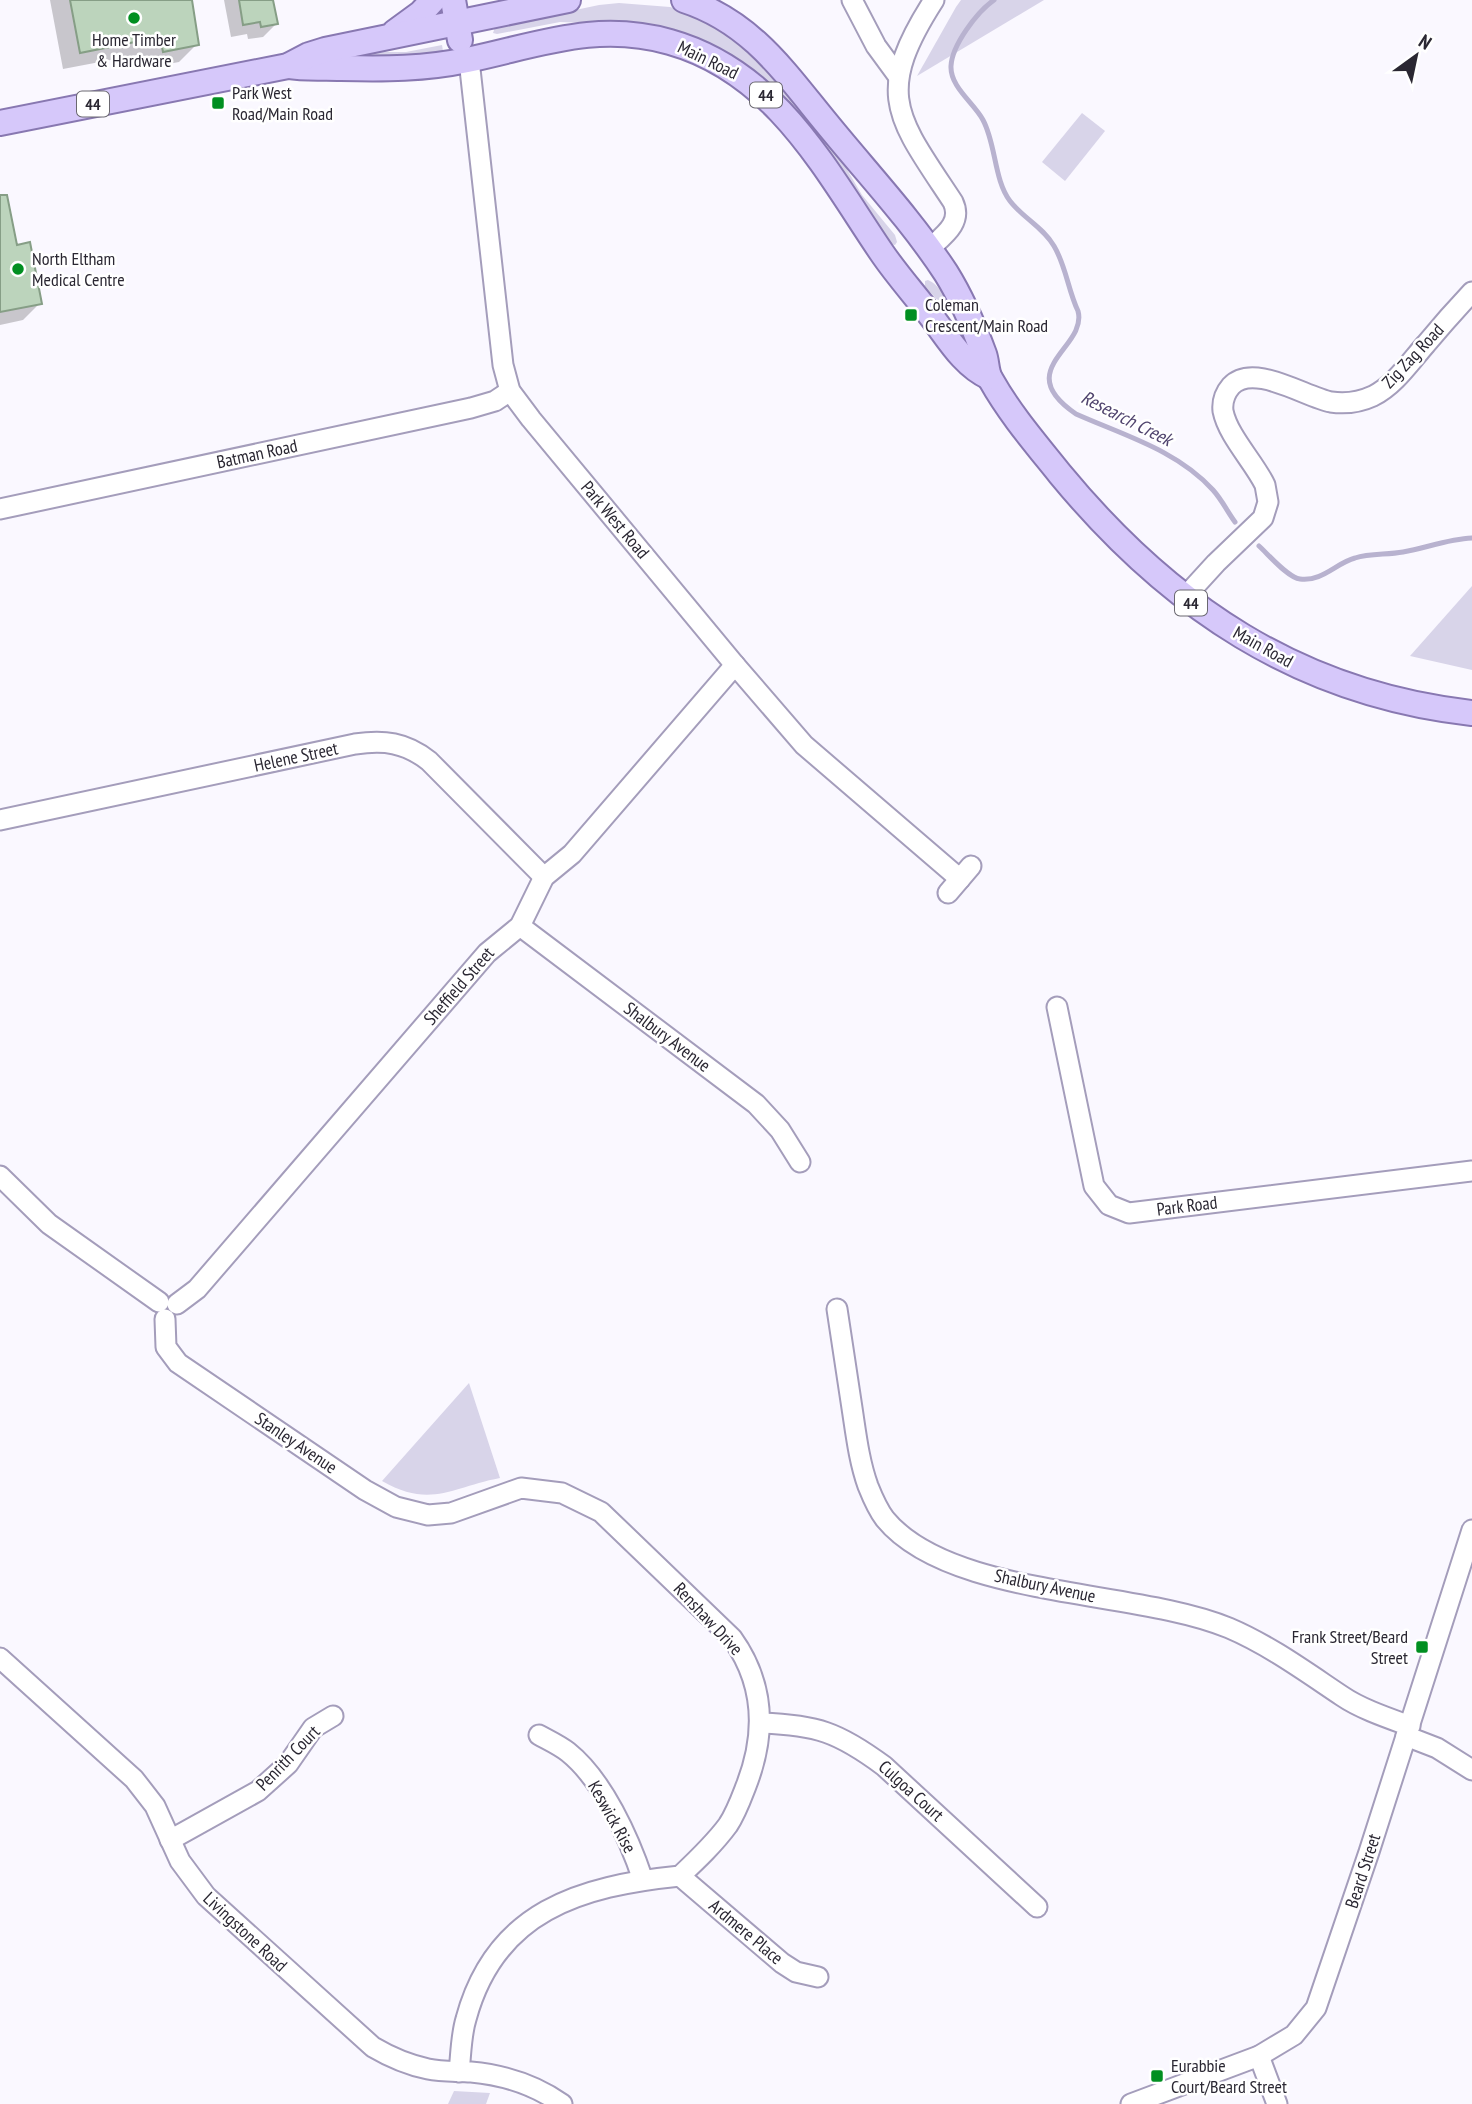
<svg xmlns="http://www.w3.org/2000/svg" width="1472" height="2104" viewBox="0 0 1472 2104" font-family="'PT Sans Narrow',sans-serif">
	<style>
		.green { fill: #d8d4e9 }
		.shadow { fill: #0003 }
		.lines { fill: none; stroke-linecap: round; stroke-linejoin: round }
		.stream { stroke: #b8b2cf; stroke-width: 5 }
		.building { fill: #bcd4bc; stroke: #869e86; stroke-width: 2 }
		.minor-casing { stroke: #a49dbb; stroke-width: 23 }
		.major-casing { stroke: #8878b1; stroke-width: 28 }
		.minor { stroke: #fff; stroke-width: 19 }
		.major { stroke: #d6c8fa; stroke-width: 24 }
		.poi-dot { fill: #018f21; stroke: #fff; stroke-width: 2.5 }
		.labels { text-anchor: middle; stroke-width: 5; stroke-linejoin: round; paint-order: stroke }
		.shield { fill: #fff; stroke: #6a6870; stroke-width: 2 }
		.shield-label { font-size: 16px; font-weight: bold; fill: #2a2732 }
		.poi-label { font-size: 18px; fill: #2a2732; stroke: #fff; text-anchor: start }
		.street-label { font-size: 18px; fill: #2a2732; stroke: #fff }
		.water-label { font-size: 19px; font-style: italic; fill: #50446e; stroke: #fff }
	</style>
	<rect width="100%" height="100%" fill="#faf8ff"/>
	<!-- green -->
	<g class="green">
		<path d="M961,0H1044L917,76L956,7Z"/>
		<path d="M619,3L670,7L689,12L720,26L769,69L842,161L862,195L895,235L897,242L895,245L888,244L797,114L614,24L560,22L497,34L493,33L495,27L599,5Z"/>
		<path d="M442,45L443,51C421,64 374,58 348,58L357,52H406Z"/>
		<path d="M1082,113L1105,131L1065,181L1042,162Z"/>
		<path d="M928,280C938,284 948,299 949,310L945,309L925,286V281Z"/>
		<path d="M1472,586V670L1410,656Z"/>
		<path d="M469,1383L500,1478C452,1487 431,1509 382,1481Z"/>
		<path d="M454,2091L490,2093L486,2104H448Z"/>
	</g>
	<!-- shadow -->
	<g class="shadow">
		<path d="M50,0H190L197,44L179,62L146,68L142,54L63,69Z"/>
		<path d="M224,0H272L276,24L263,37L248,39L247,34L231,37Z"/>
		<path d="M0,211L40,303L23,320L0,325Z"/>
	</g>
	<g class="lines">
		<!-- stream -->
		<g class="stream">
			<path d="M994,0C977,12 952,45 951,66C950,87 974,103 983,120C996,144 994,180 1010,201C1023,218 1043,227 1054,246C1066,266 1068,290 1078,311C1088,348 1010,369 1076,414C1123,435 1177,450 1213,490C1222,500 1227,511 1235,522"/>
			<path d="M1259,546C1268,554 1288,578 1300,579C1322,582 1336,563 1355,558C1370,553 1387,555 1403,552C1426,548 1448,539 1472,538"/>
		</g>
	</g>
	<!-- building -->
	<g class="building">
		<path d="M70,0H192L199,45L163,52L160,37L80,53Z"/>
		<path d="M239,0H273L278,24L261,27L260,22L243,25Z"/>
		<path d="M0,195H7L17,245L30,242L42,304L0,312Z"/>
	</g>
	<g class="lines">
		<!-- minor casing -->
		<g class="minor-casing">
			<g id="minor">
				<path d="M852,0L876,46L898,76"/>
				<path d="M469,60L503,365L510,391L531,419L735,665L804,745L960,879"/>
				<path d="M929,249C943,236 963,223 953,202C897,117 873,95 934,0"/>
				<path d="M0,509L471,408L495,401L510,391"/>
				<path d="M1184,598L1216,563L1263,518L1268,502L1265,485C1254,462 1228,436 1223,411C1222,402 1225,393 1231,386C1253,362 1305,397 1331,402C1345,404 1360,402 1373,396C1395,385 1410,362 1426,344C1441,326 1456,309 1472,292"/>
				<path d="M0,820L355,744C384,740 405,742 429,761L544,877"/>
				<path d="M948,893L971,866"/>
				<path d="M520,926L756,1104L780,1130L800,1162"/>
				<path d="M1057,1007L1094,1186L1109,1205L1129,1213L1472,1171"/>
				<path d="M0,1176L49,1224L159,1302"/>
				<path d="M177,1304L197,1289L487,953L520,926L544,877L572,854L735,665"/>
				<path d="M837,1309C842,1342 847,1375 852,1408C856,1434 859,1461 868,1486C872,1496 878,1510 885,1519C950,1598 1136,1589 1229,1628C1269,1645 1306,1672 1342,1696C1361,1709 1388,1718 1410,1726"/>
				<path d="M165,1319L166,1347L178,1363L365,1490L396,1507L428,1515L451,1513L521,1488L562,1493L601,1512L732,1638C765,1684 766,1735 746,1786C741,1799 736,1813 728,1825C714,1844 697,1860 680,1876C580,1886 495,1911 466,2019C461,2035 461,2054 459,2072"/>
				<path d="M0,1658L134,1779L155,1806L180,1861L206,1896L373,2047C390,2057 409,2065 428,2069C442,2072 457,2071 471,2072C504,2075 535,2085 562,2104"/>
				<path d="M760,1723C817,1725 838,1732 884,1766L1037,1907"/>
				<path d="M539,1735C548,1740 559,1745 568,1752C603,1780 629,1838 643,1880"/>
				<path d="M1406,1736L1437,1748L1472,1770"/>
				<path d="M170,1840L258,1791L288,1764L313,1728L333,1716"/>
				<path d="M680,1876L782,1963L796,1972L818,1977"/>
				<path d="M1259,2056L1277,2104"/>
				<path d="M1131,2104L1259,2056L1294,2035L1316,2008L1369,1852L1472,1530"/>
			</g>
		</g>
		<!-- major casing -->
		<g class="major-casing">
			<g id="major">
				<path d="M453,0L460,40"/>
				<path d="M684,0C752,22 785,73 828,125C868,174 912,221 946,273C961,297 974,327 984,354C987,362 986,373 991,380C1010,414 1036,444 1060,474C1169,606 1299,694 1472,713"/>
				<path d="M395,32L421,13L433,0"/>
				<path d="M288,66C306,69 323,67 341,68C384,69 425,69 467,60C539,45 596,21 670,42C776,72 825,169 882,253C897,275 915,295 931,316C948,338 963,365 989,377"/>
				<path d="M0,123L288,66L309,55L325,50L568,0"/>
			</g>
		</g>
		<!-- minor -->
		<use href="#minor" class="minor"/>
		<!-- major -->
		<use href="#major" class="major"/>
	</g>
	<!-- markers -->
	<g class="poi-dot">
		<circle cx="134" cy="18" r="7"/>
		<rect x="211" y="96" width="14" height="14" rx="3.5"/>
		<circle cx="18" cy="269" r="7"/>
		<rect x="904" y="308" width="14" height="14" rx="3.5"/>
		<rect x="1415" y="1640" width="14" height="14" rx="3.5"/>
		<rect x="1150" y="2069" width="14" height="14" rx="3.5"/>
	</g>
	<g class="labels">
		<!-- shield labels -->
		<g class="shield">
			<rect x="750" y="82.5" width="32" height="25" rx="5"/>
			<rect x="77" y="91.5" width="32" height="25" rx="5"/>
			<rect x="1175" y="590.5" width="32" height="25" rx="5"/>
		</g>
		<g class="shield-label">
			<text x="766" y="101">44</text>
			<text x="93" y="110">44</text>
			<text x="1191" y="609">44</text>
		</g>
		<!-- poi labels -->
		<g class="poi-label">
			<text x="134" y="46" text-anchor="middle">Home Timber<tspan x="134" dy="21">&amp; Hardware</tspan></text>
			<text x="232" y="99">Park West<tspan x="232" dy="21">Road/Main Road</tspan></text>
			<text x="32" y="265">North Eltham<tspan x="32" dy="21">Medical Centre</tspan></text>
			<text x="925" y="311">Coleman<tspan x="925" dy="21">Crescent/Main Road</tspan></text>
			<text x="1408" y="1643" text-anchor="end">Frank Street/Beard<tspan x="1408" dy="21">Street</tspan></text>
			<text x="1171" y="2072">Eurabbie<tspan x="1171" dy="21">Court/Beard Street</tspan></text>
		</g>
		<!-- street labels -->
		<g class="street-label">
			<text transform="translate(708 60) rotate(26)" y="6">Main Road</text>
			<text transform="translate(1413 356) rotate(-47)" y="6">Zig Zag Road</text>
			<text transform="translate(257 454) rotate(-12)" y="6">Batman Road</text>
			<text transform="translate(615 520) rotate(50)" y="6">Park West Road</text>
			<text transform="translate(1263 647) rotate(29)" y="6">Main Road</text>
			<text transform="translate(296 757) rotate(-12)" y="6">Helene Street</text>
			<text transform="translate(459 986) rotate(-49)" y="6">Sheffield Street</text>
			<text transform="translate(667 1037) rotate(37)" y="6">Shalbury Avenue</text>
			<text transform="translate(1187 1206) rotate(-7)" y="6">Park Road</text>
			<text transform="translate(296 1443) rotate(34)" y="6">Stanley Avenue</text>
			<text transform="translate(1045 1586) rotate(12)" y="6">Shalbury Avenue</text>
			<text transform="translate(708 1619) rotate(47)" y="6">Renshaw Drive</text>
			<text transform="translate(288 1758) rotate(-46)" y="6">Penrith Court</text>
			<text transform="translate(911 1791) rotate(42)" y="6">Culgoa Court</text>
			<text transform="translate(612 1817) rotate(61)" y="6">Keswick Rise</text>
			<text transform="translate(1363 1871) rotate(-72)" y="6">Beard Street</text>
			<text transform="translate(245 1932) rotate(43)" y="6">Livingstone Road</text>
			<text transform="translate(746 1932) rotate(40)" y="6">Ardmere Place</text>
		</g>
		<!-- water labels -->
		<g class="water-label">
			<text transform="translate(1127 418) rotate(27)" y="7">Research Creek</text>
		</g>
	</g>
	<!-- north arrow -->
	<g transform="translate(1416 56) rotate(33)" stroke="#ffffff" stroke-width="5" paint-order="stroke">
	<path d="M0-5L12 26L0 18L-12 26Z" fill="#2a2732"/>
	<text y="-10" font-size="19" font-weight="bold" text-anchor="middle" fill="#2a2732">N</text>
	</g>
</svg>
